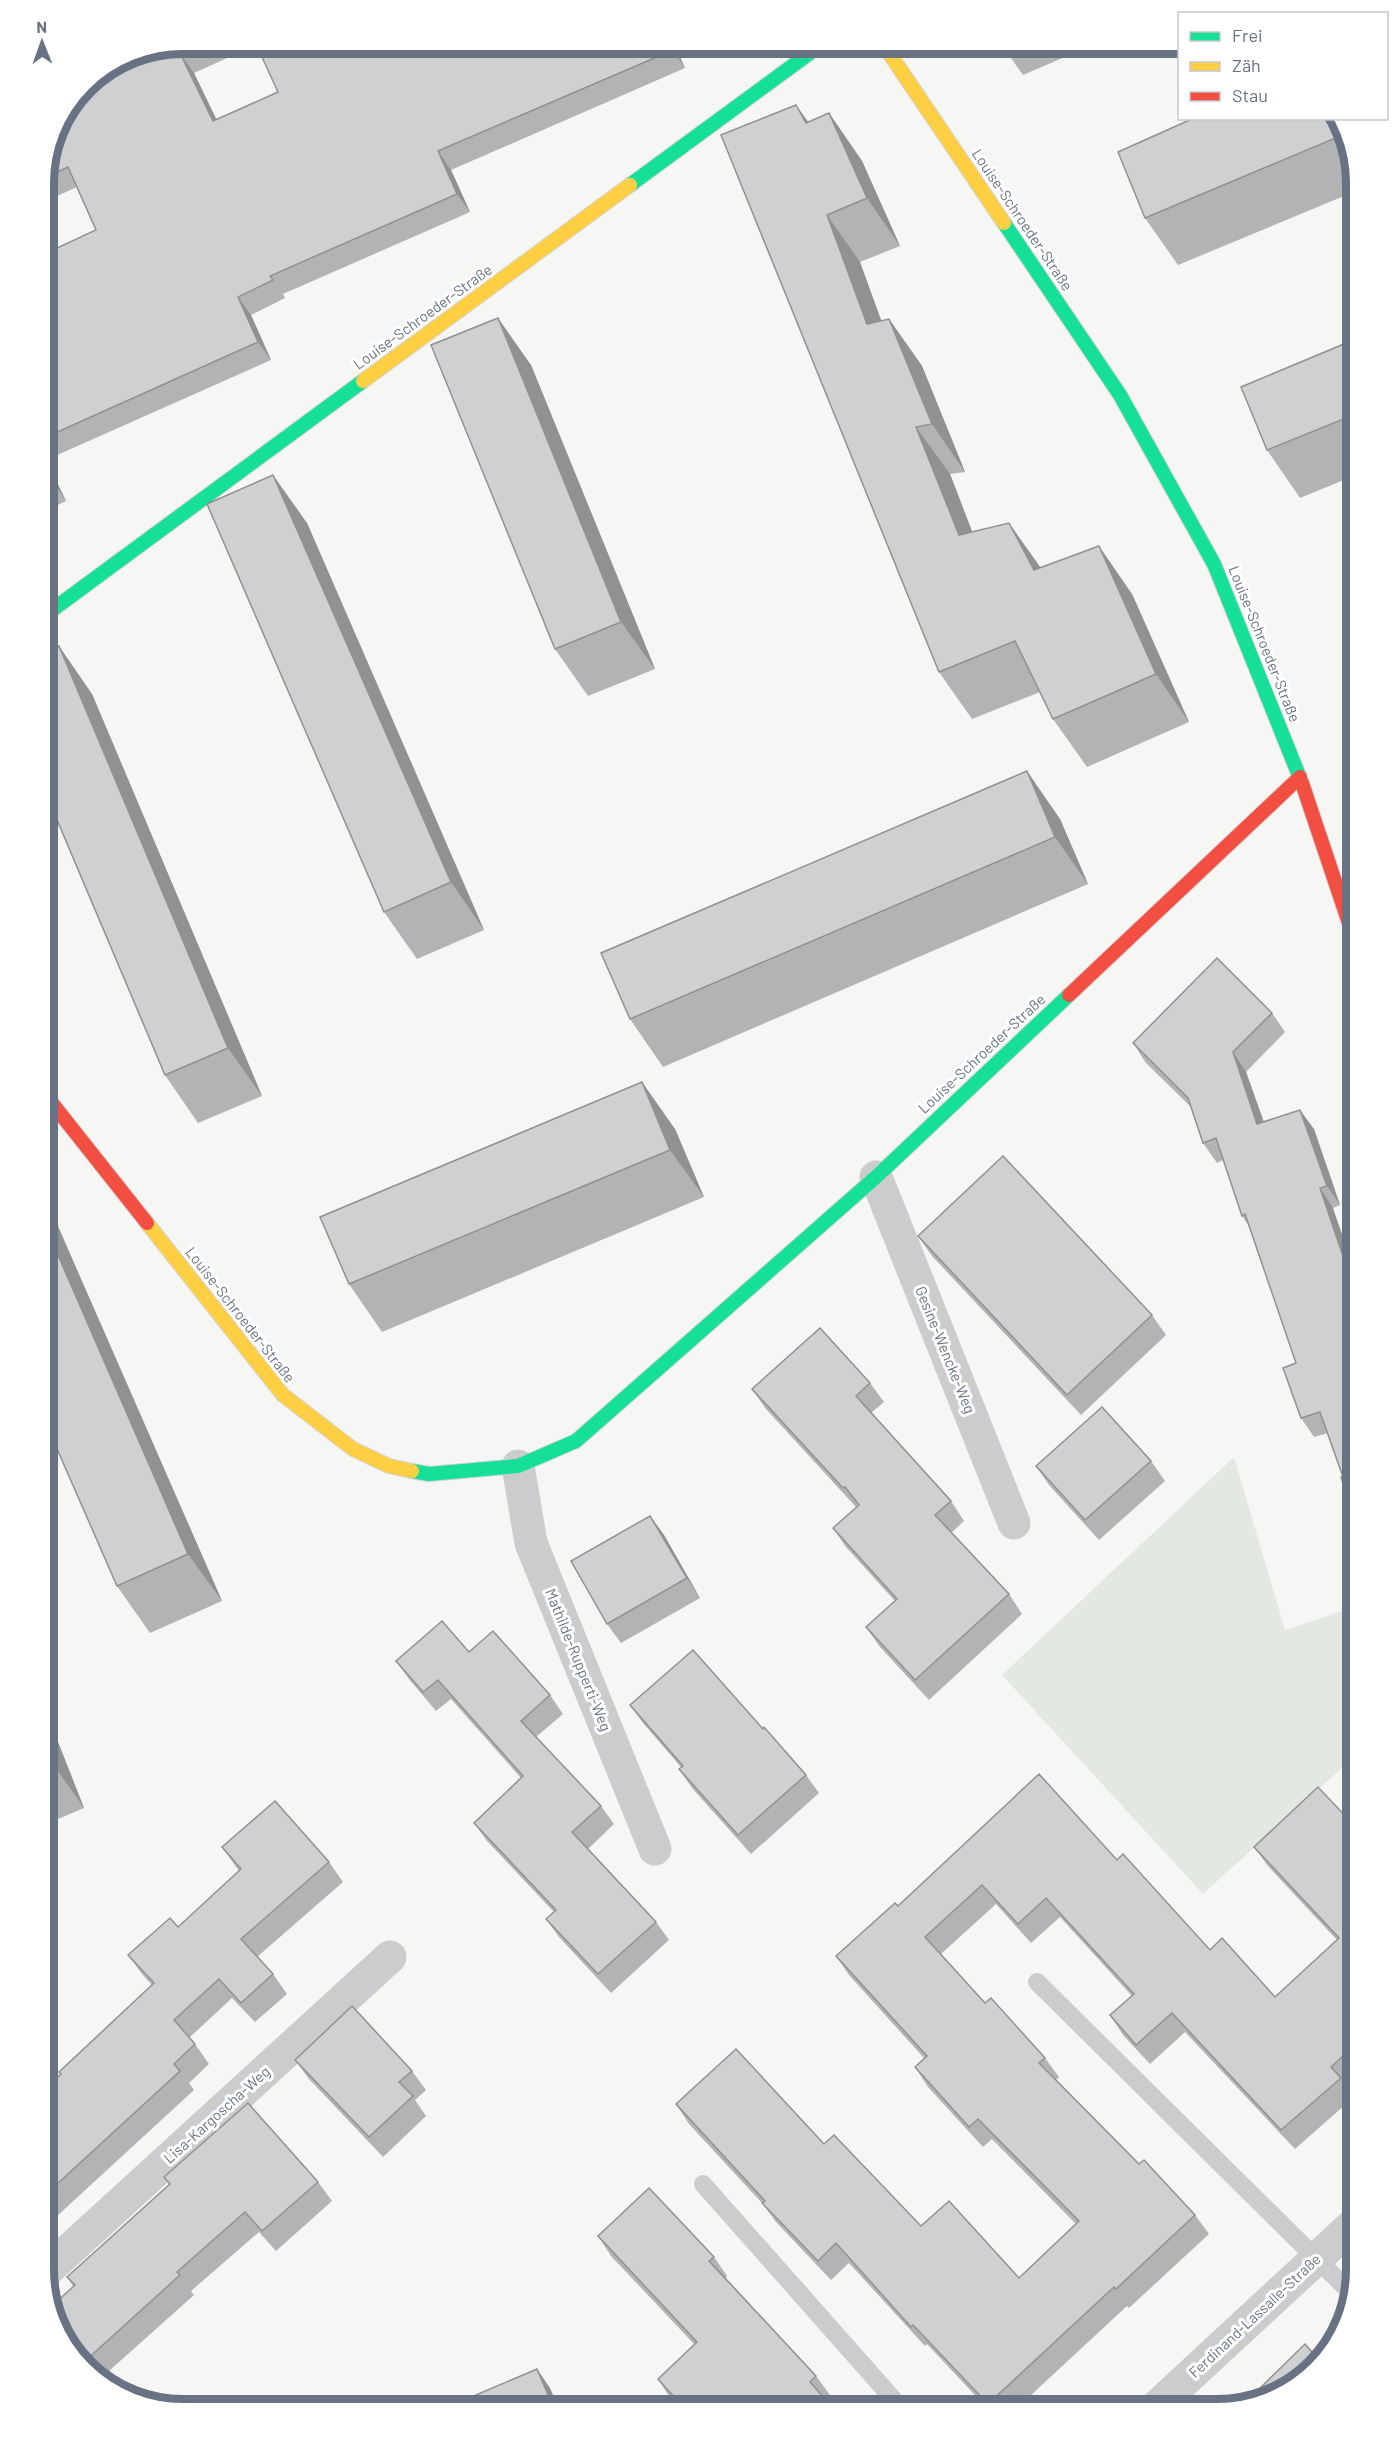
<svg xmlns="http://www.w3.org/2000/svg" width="1400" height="2453" viewBox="0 0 1400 2453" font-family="Barlow,sans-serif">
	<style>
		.built { fill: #e6e7e8 }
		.green { fill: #e4e8e3 }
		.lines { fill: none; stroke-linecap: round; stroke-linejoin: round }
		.fast-casing { stroke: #d3d3d4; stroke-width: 16 }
		.slow-casing { stroke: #d3d3d4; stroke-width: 16 }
		.jam-casing { stroke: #d3d3d4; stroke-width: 16 }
		.lane { stroke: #cbcccd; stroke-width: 18 }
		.street { stroke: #cbcccd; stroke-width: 33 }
		.fast { stroke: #16e098; stroke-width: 14 }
		.slow { stroke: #ffcf43; stroke-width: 14 }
		.jam { stroke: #f24e42; stroke-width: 14 }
		.wall { fill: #b1b3b4; fill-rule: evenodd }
		.shaded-wall { fill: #909292 }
		.building { fill: #ced0d1; stroke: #909292; stroke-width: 1.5 }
		.labels { text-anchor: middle; stroke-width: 6; stroke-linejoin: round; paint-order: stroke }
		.street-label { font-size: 15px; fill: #687283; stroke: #fff }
		.rim { fill: none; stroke: #687283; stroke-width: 8 }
	</style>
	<rect width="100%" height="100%" fill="#f6f6f5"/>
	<!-- built -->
	<path class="built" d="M1356,731V780L1344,742Z"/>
	<!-- green -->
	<path class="green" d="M1234,1457L1285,1630L1356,1606V1755L1203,1894L1002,1675Z"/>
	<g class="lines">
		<!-- fast casing -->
		<g class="fast-casing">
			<g id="fast">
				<path d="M630,185L822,44"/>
				<path d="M1004,223L1120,395L1214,564L1302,783"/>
				<path d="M44,616L363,381"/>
				<path d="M412,1471L429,1474L518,1466L576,1441L876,1177L1069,995"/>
			</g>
		</g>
		<!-- slow casing -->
		<g class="slow-casing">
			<g id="slow">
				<path d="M883,44L1004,223"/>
				<path d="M363,381L630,185"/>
				<path d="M147,1223L283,1395L353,1449L389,1466L412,1471"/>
			</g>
		</g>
		<!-- jam casing -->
		<g class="jam-casing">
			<g id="jam">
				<path d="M1302,783L1356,944"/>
				<path d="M1069,995L1300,777"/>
				<path d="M44,1093L147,1223"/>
			</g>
		</g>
		<!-- lane -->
		<g class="lane">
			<path d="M1037,1982L1350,2292"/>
			<path d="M703,2184L902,2409"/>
		</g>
		<!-- street -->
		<g class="street">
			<path d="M876,1177L1014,1523"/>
			<path d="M518,1466L531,1543L655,1849"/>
			<path d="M44,2273L390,1957"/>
			<path d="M1154,2409L1356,2222"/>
		</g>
		<!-- fast -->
		<use href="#fast" class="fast"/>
		<!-- slow -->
		<use href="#slow" class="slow"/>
		<!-- jam -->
		<use href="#jam" class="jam"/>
	</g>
	<!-- wall -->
	<g class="wall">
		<path d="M183,44H674L685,68L451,170L470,212L283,294L285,298L251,315L271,360L46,460L66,501L44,512V254L96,230L77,187L44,202V174ZM256,45L278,92L216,120L194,73Z"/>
		<path d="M1001,44H1095L1023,75Z"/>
		<path d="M829,113L862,161L900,246L860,262L881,321L889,319L922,366L965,472L950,474L972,532L1009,523L1040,568L1132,594L1189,722L1087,767L1053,719L1040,692L972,719L939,672L721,135L809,122Z"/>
		<path d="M1342,122L1356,183V191L1178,265L1145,218Z"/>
		<path d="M1356,339V475L1300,498L1267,450Z"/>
		<path d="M531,365L655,669L588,696L555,649Z"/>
		<path d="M307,523L484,930L417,959L384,912Z"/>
		<path d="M92,694L262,1096L198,1123L165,1075Z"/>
		<path d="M1060,819L1088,884L663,1067L630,1019Z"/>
		<path d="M1272,1013L1285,1032L1246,1072L1264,1122L1314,1129L1340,1205L1333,1208L1343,1477L1328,1433L1314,1437L1301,1418L1296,1363L1249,1226L1242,1216L1223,1160L1217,1163L1203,1143L1191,1107L1146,1063L1133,1043Z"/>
		<path d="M675,1129L704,1197L382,1332L349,1284Z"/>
		<path d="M44,1203L53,1215L222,1601L150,1633L117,1586L44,1419Z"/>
		<path d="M918,1236L1152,1315L1166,1335L1081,1415L932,1256Z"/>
		<path d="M870,1383L884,1402L871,1413L951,1501L964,1521L951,1533L1009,1594L1022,1614L929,1700L880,1647L866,1627L895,1601L846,1547L833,1528L856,1507L766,1409L752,1389Z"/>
		<path d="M1151,1461L1165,1481L1099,1540L1049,1485L1036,1466Z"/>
		<path d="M650,1516L664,1535L700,1598L621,1643L607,1624Z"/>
		<path d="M469,1652L550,1695L563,1714L536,1737L601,1806L614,1824L588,1849L656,1922L669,1940L611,1993L559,1937L546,1919L554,1912L487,1841L474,1823L521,1778L451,1699L436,1711L409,1679L396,1661Z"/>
		<path d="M630,1705L763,1729L806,1775L819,1793L751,1854L692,1788L679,1769L681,1767L643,1723Z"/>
		<path d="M44,1719L56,1737L84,1808L44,1825Z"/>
		<path d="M1039,1774L1117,1860L1210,1950L1275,1997L1337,1940L1268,1866L1254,1847L1349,1820L1356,1813V2076L1346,2085L1354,2097L1295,2149L1185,2032L1150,2064L1123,2035L1110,2015L1132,1996L1060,1917L1031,1943L996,1904L941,1954L985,2003L1045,2058L1059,2077L1056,2080L1139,2164L1195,2215L1209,2234L1129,2308L1127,2306L1016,2409H988L927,2344L925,2346L849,2263L831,2280L776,2222L762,2203L689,2124L676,2104L824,2144L921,2226L1019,2278L1076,2224L992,2139L983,2147L928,2087L915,2067L924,2058L849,1975L836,1956L898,1906Z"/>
		<path d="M222,1847L329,1862L343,1882L257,1957L273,1974L287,1994L255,2022L232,1998L189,2038L195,2044L209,2064L189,2083L194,2090L44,2228V2090L61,2075L152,1985L142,1974L128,1955L178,1927L239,1871Z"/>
		<path d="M295,2060L412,2071L426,2090L415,2100L426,2116L383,2157L309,2079Z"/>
		<path d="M164,2177L318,2182L332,2201L276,2251L259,2232L191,2291L194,2295L100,2379L58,2331L73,2286L67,2277L169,2184Z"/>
		<path d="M598,2236L714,2257L727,2276L726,2278L816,2376L830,2395L825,2400L834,2409H681L671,2399L658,2379L695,2345L611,2256Z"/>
	</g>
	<!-- shaded-wall -->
	<g class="shaded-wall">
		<path d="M670,44H674L685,68L673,50Z"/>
		<path d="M181,55L194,73L226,139L213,121Z"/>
		<path d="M796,105L830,152L806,123Z"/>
		<path d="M829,113L862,161L900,246L867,198Z"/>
		<path d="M438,151L451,170L470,212L457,194Z"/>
		<path d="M827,215L860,262L900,372L867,324Z"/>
		<path d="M238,297L251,315L271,360L258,342Z"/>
		<path d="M498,318L531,365L655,669L621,622Z"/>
		<path d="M889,319L922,366L965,472L932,424Z"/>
		<path d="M916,427L950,474L992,583L959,535Z"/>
		<path d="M44,456L46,460L66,501L54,483L44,463Z"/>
		<path d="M273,475L307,523L484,930L451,882Z"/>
		<path d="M1009,523L1043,571L1034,570Z"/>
		<path d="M1099,546L1132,594L1189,722L1156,674Z"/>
		<path d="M59,646L92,694L262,1096L228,1048Z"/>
		<path d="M1027,771L1060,819L1088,884L1055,837Z"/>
		<path d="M1233,1052L1246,1072L1271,1143L1257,1124Z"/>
		<path d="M642,1082L675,1129L704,1197L670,1150Z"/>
		<path d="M1300,1110L1314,1129L1340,1205L1327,1186Z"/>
		<path d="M1320,1188L1333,1208L1356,1275V1295Z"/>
		<path d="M44,1203L53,1215L222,1601L188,1554L44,1223Z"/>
		<path d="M650,1516L664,1535L700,1598L687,1578Z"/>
		<path d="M44,1719L56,1737L84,1808L51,1761L44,1742Z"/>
		<path d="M537,2369L550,2388L559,2409H554Z"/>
	</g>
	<!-- building -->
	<g class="building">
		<path d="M183,44H206L181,55L213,121L278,92L256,44H670L673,50L438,151L457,194L270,276L273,280L238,297L258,342L44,438V254L96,230L68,167L44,178L54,129L85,84L130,54Z"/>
		<path d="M796,105L806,123L829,113L867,198L827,215L867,324L889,319L932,424L916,427L959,535L1009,523L1034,570L1099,546L1156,674L1053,719L1015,641L939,672L721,135Z"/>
		<path d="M1194,118H1339L1342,122L1345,134L1145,218L1118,152Z"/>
		<path d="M498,318L621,622L555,649L431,345Z"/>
		<path d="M1356,339V414L1267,450L1241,387Z"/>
		<path d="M44,463L54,483L44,488Z"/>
		<path d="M273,475L451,882L384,912L207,504Z"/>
		<path d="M59,646L228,1048L165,1075L44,789V652Z"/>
		<path d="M1027,771L1055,837L630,1019L601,953Z"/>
		<path d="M1217,958L1272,1013L1233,1052L1257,1124L1300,1110L1327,1186L1320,1188L1356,1295V1524L1341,1477H1343L1320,1412L1301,1418L1283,1368L1296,1363L1245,1214L1242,1216L1216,1138L1203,1143L1188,1098L1133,1043Z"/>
		<path d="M642,1082L670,1150L349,1284L320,1217Z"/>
		<path d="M1003,1156L1152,1315L1067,1395L918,1236Z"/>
		<path d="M44,1223L188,1554L117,1586L44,1419Z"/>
		<path d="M820,1328L870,1383L856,1396L951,1501L935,1515L1009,1594L915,1680L866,1627L897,1599L833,1528L859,1505L845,1487L843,1488L752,1389Z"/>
		<path d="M1102,1407L1151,1461L1085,1520L1036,1466Z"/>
		<path d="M650,1516L687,1578L607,1624L571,1561Z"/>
		<path d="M442,1621L469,1652L493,1631L550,1695L521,1721L601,1806L572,1832L656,1922L598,1974L546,1919L556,1910L474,1823L523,1776L438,1680L423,1692L396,1661Z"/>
		<path d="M693,1650L763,1729L764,1727L806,1775L738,1835L679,1769L683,1766L630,1705Z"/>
		<path d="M44,1742L51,1761L44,1764Z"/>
		<path d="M1039,1774L1117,1860L1123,1854L1210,1950L1222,1938L1275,1997L1339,1938L1254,1847L1318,1787L1349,1820L1356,1813V2044L1331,2067L1341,2078L1281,2130L1172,2013L1136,2045L1110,2015L1134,1994L1046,1898L1018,1924L982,1885L925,1937L985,2003L991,1998L1045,2058L1039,2063L1139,2164L1144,2160L1195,2215L1116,2289L1114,2287L988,2404L913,2325L911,2327L836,2243L818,2261L762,2203L765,2201L676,2104L736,2049L824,2144L834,2135L921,2226L949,2201L1019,2278L1079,2221L978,2119L969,2127L915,2067L927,2056L836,1956L895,1903L898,1906Z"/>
		<path d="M275,1801L329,1862L241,1939L273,1974L241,2003L219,1979L174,2020L195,2044L174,2064L180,2071L44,2196V2090L61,2074L59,2072L154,1983L128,1955L170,1918L178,1927L241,1869L222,1847Z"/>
		<path d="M352,2006L412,2071L399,2082L413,2096L369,2137L295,2060Z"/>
		<path d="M248,2103L318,2182L262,2231L245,2212L177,2272L180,2275L84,2362L58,2331L52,2306L75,2285L67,2277L170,2184L164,2177Z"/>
		<path d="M649,2188L714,2257L709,2261L816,2376L810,2382L834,2409H717L706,2398L694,2409H685L658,2379L697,2342L598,2236Z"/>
		<path d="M1305,2344L1319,2360L1278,2395L1259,2400L1254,2394Z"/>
		<path d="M537,2369L554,2409H443Z"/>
	</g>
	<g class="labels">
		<!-- street labels -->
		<g class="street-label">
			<text transform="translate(1022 220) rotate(56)" y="5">Louise-Schroeder-Straße</text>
			<text transform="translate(423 317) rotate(-36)" y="5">Louise-Schroeder-Straße</text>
			<text transform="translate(1264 644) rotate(68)" y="5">Louise-Schroeder-Straße</text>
			<text transform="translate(982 1054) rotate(-43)" y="5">Louise-Schroeder-Straße</text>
			<text transform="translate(240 1315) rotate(52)" y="5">Louise-Schroeder-Straße</text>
			<text transform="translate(945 1350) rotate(68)" y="5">Gesine-Wencke-Weg</text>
			<text transform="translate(578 1660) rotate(68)" y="5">Mathilde-Rupperti-Weg</text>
			<text transform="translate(217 2115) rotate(-42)" y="5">Lisa-Kargoscha-Weg</text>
			<text transform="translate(1255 2316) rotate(-43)" y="5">Ferdinand-Lassalle-Straße</text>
		</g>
	</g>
	<!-- crop -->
	<path d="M0 0H1400V2453H0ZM183 54H1217A129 129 0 0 1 1346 183V2270A129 129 0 0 1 1217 2399H183A129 129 0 0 1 54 2270V183A129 129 0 0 1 183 54Z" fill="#fff" fill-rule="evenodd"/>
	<path class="rim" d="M183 54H1217A129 129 0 0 1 1346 183V2270A129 129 0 0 1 1217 2399H183A129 129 0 0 1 54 2270V183A129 129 0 0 1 183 54Z"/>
	<!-- legend -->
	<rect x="1178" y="12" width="210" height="108" fill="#ffffff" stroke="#c3c7cd" stroke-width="1.5"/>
	<rect x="1190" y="32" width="30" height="9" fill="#16e098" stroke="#c3c7cd" stroke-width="1.5"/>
	<text x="1232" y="42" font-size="18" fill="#687283">Frei</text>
	<rect x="1190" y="62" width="30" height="9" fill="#ffcf43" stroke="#c3c7cd" stroke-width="1.5"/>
	<text x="1232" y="72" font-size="18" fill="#687283">Zäh</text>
	<rect x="1190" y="92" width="30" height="9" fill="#f24e42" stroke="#c3c7cd" stroke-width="1.5"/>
	<text x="1232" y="102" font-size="18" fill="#687283">Stau</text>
	<!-- north arrow -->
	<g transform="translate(42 42) rotate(359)" stroke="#ffffff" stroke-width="4.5" paint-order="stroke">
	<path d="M0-4.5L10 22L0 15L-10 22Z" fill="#687283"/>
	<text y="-9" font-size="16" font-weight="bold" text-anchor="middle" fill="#687283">N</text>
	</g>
</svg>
